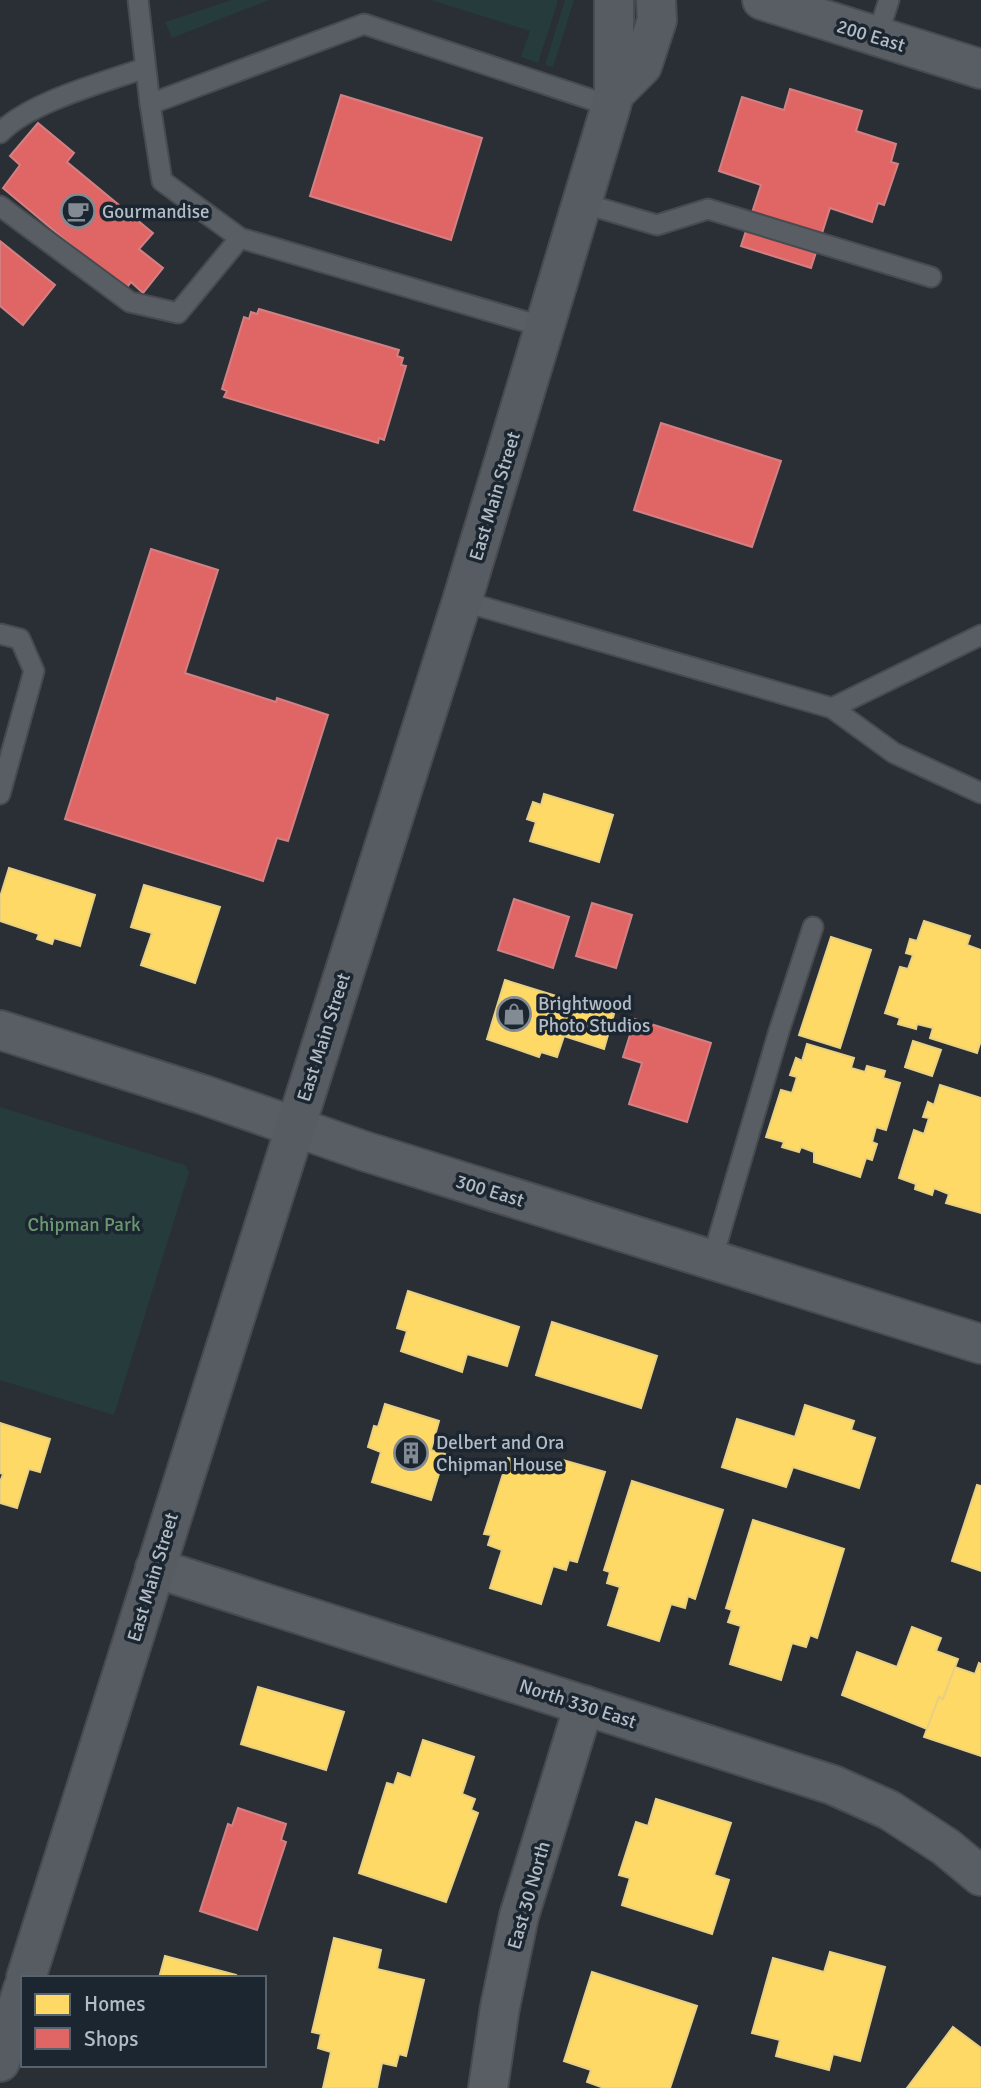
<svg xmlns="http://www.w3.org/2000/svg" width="981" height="2088" viewBox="0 0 981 2088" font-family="Signika,sans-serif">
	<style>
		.green { fill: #263b3c }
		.homes { fill: #ffd966; stroke: #e8d083; stroke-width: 2 }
		.shops { fill: #e06666; stroke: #d28083; stroke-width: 2 }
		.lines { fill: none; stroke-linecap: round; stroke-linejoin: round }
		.lane-casing { stroke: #474b50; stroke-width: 23 }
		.street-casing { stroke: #474b50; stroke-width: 42 }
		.secondary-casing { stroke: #474b50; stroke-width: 42 }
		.lane { stroke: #585e63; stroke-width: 19 }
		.street { stroke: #585e63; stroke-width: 38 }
		.secondary { stroke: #575c62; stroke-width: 38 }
		.labels { text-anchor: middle; stroke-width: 7; stroke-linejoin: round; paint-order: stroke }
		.street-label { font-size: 19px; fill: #b2bcc7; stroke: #1c2630 }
		.poi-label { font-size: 19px; fill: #b2bcc7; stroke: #1c2630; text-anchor: start }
		.park-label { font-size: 19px; fill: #6a9770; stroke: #1c2630 }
	</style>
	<rect width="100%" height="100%" fill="#292f35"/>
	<!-- green -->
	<g class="green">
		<path d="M231,0H269L172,38L165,22Z"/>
		<path d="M431,0H557V4L538,63L521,57L530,31Z"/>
		<path d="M565,0H574L553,67L545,65Z"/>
		<path d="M0,1107L185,1165L189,1172L114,1415L0,1380Z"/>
	</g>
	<!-- homes -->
	<g class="homes">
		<path d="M544,794L613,815L599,862L530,841L536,822L527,819L533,802L541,805Z"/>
		<path d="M9,868L95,895L80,946L54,938L52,944L37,939L39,934L0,921V897Z"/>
		<path d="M144,885L220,907L195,983L141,965L152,933L131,927Z"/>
		<path d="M924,921L970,936L967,945L981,950V1040L977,1053L930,1038L933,1028L917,1024L916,1029L898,1024L900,1018L885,1013L900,967L908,969L913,955L906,953L910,939L917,941Z"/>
		<path d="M831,937L871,950L840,1048L799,1035Z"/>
		<path d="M505,980L614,1014L604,1049L564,1036L557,1057L541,1052L539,1057L487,1039Z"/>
		<path d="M913,1041L941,1050L932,1076L905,1067Z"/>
		<path d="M807,1044L854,1058L851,1068L865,1072L867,1066L885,1071L883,1078L900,1083L886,1130L876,1127L872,1142L877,1144L872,1160L866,1158L860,1177L814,1162V1152L801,1147L799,1152L782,1147L784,1142L766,1137L781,1090L792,1093L797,1077L790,1075L796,1058L802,1061Z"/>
		<path d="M940,1085L981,1098V1213L946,1203L949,1194L934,1188L932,1195L915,1189L916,1184L899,1178L914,1130L924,1134L929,1118L923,1117L928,1102L934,1105Z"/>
		<path d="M408,1291L519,1327L507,1366L467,1354L462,1372L401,1351L407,1331L397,1328Z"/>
		<path d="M552,1322L657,1356L641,1408L536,1375Z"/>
		<path d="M385,1404L439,1421L431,1450L445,1454L431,1500L372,1482L381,1452L368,1447L374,1426L378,1427Z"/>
		<path d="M805,1405L854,1421L851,1430L875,1438L859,1488L793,1467L786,1487L722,1467L737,1419L795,1437Z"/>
		<path d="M0,1423L50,1439L40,1472L29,1469L17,1508L0,1503V1482L3,1474L0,1473Z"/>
		<path d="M508,1458L554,1473L559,1459L605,1472L577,1562L569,1560L566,1570L553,1566L541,1604L490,1588L502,1550L488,1545L491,1535L484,1534Z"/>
		<path d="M632,1481L723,1510L695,1599L688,1596L685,1608L671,1604L659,1641L608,1625L620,1587L607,1583L610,1572L604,1570Z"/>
		<path d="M977,1485L981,1486V1571L952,1561Z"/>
		<path d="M753,1520L844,1549L817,1638L810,1635L806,1647L792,1643L781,1680L730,1664L741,1626L728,1622L732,1610L726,1608Z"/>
		<path d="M912,1627L941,1638L936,1651L958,1659L943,1699L939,1697L927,1729L842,1695L857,1652L897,1667Z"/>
		<path d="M979,1663L981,1664V1756L924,1737L939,1697L943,1699L955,1667L975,1674Z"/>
		<path d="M258,1687L344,1712L326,1770L241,1744Z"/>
		<path d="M423,1740L474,1757L462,1794L475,1799L471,1810L478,1813L446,1902L359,1873L387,1783L394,1785L398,1773L411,1778Z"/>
		<path d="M656,1799L731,1823L714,1875L729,1880L712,1934L622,1905L630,1878L619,1875L636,1822L648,1826Z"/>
		<path d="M334,1938L381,1950L377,1969L424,1980L406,2056L399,2054L396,2066L382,2063L377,2088H323L331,2052L318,2048L321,2034L312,2032Z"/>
		<path d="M830,1952L885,1967L860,2061L833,2054L829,2070L776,2056L780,2040L752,2033L773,1958L824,1972Z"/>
		<path d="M165,1956L236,1975L235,1978H159Z"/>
		<path d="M592,1972L697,2006L670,2088H604L587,2082L591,2070L564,2061Z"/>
		<path d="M953,2027L981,2048V2088H907Z"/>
	</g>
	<!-- shops -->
	<g class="shops">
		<path d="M790,89L862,111L856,131L896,144L891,162L898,164L884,205L878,203L872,222L830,208L811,268L741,246L761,185L719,171L742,97L784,110Z"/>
		<path d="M341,95L482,138L451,240L310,196Z"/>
		<path d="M38,123L74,153L67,162L153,233L139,249L163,268L143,293L131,282L125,290L3,188L20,165L10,156Z"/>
		<path d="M0,241L55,285L23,325L0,306Z"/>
		<path d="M259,309L399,350L397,356L403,358L401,365L406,366L384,440L379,438L378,443L224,397L227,391L222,389L244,317L249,319L251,312L257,314Z"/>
		<path d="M661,423L781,461L752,547L634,510Z"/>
		<path d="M151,549L218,570L185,673L276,702L277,698L328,715L288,841L277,838L263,881L65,819Z"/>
		<path d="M514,899L569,917L553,968L498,950Z"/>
		<path d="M592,903L632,915L616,968L576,956Z"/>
		<path d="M635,1019L711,1043L687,1122L629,1104L642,1063L623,1057Z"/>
		<path d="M238,1808L286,1824L281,1840L286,1842L257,1930L200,1911L228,1824L232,1826Z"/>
	</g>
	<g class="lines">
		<!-- lane casing -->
		<g class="lane-casing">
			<g id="lane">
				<path d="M138,0L150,104L364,24L611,106"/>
				<path d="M877,37L889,0"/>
				<path d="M150,104L162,181L240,238L544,327"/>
				<path d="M0,133C29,102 105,82 145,68"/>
				<path d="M582,203L657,225L708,209L931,277"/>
				<path d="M0,206L130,302L178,313L240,238"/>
				<path d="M462,601L832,708L894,753L981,793"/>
				<path d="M0,634L20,639L34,671L0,794"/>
				<path d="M832,708L981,635"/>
				<path d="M712,1260L779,1031L813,927"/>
			</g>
		</g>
		<!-- street casing -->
		<g class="street-casing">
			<g id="street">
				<path d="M762,0L981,69"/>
				<path d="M0,1030L204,1095L364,1151L981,1344"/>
				<path d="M155,1568L833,1785L889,1810L946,1847L981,1876"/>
				<path d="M488,2088L500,2007L519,1916L584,1705"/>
			</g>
		</g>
		<!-- secondary casing -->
		<g class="secondary-casing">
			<g id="secondary">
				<path d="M614,94L642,66L657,20L656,0"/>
				<path d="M26,1978L462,601L611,106L614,94V0"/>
				<path d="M0,2062L23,1989"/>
			</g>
		</g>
		<!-- lane -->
		<use href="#lane" class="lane"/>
		<!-- street -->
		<use href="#street" class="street"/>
		<!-- secondary -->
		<use href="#secondary" class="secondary"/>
	</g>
	<!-- icons -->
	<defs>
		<g id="cafe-ring" transform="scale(1.75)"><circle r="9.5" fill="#1c2630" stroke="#828b94" stroke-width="1.5"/><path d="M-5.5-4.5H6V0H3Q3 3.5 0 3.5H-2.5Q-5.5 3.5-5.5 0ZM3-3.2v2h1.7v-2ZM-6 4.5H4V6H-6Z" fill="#828b94"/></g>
		<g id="shop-ring" transform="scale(1.75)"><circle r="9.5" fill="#1c2630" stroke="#828b94" stroke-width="1.5"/><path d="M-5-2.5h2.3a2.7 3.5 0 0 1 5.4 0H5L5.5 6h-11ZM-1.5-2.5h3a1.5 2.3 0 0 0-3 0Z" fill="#828b94"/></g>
		<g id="building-ring" transform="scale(1.75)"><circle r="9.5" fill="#1c2630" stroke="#828b94" stroke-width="1.5"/><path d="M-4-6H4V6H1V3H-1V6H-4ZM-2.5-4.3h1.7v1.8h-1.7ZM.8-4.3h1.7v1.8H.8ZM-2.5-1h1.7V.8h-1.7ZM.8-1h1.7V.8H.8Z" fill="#828b94"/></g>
	</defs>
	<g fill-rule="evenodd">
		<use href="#cafe-ring" x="78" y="211"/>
		<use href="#shop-ring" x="514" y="1014"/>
		<use href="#building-ring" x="411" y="1453"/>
	</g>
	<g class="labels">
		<!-- street labels -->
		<g class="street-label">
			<text transform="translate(871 35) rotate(17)" y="7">200 East</text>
			<text transform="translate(494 496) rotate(-73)" y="7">East Main Street</text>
			<text transform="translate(323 1037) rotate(-72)" y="7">East Main Street</text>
			<text transform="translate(490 1190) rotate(17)" y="7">300 East</text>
			<text transform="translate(152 1577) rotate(-73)" y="7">East Main Street</text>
			<text transform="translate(578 1703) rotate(18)" y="7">North 330 East</text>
			<text transform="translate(528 1895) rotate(-74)" y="7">East 30 North</text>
		</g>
		<!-- poi labels -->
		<g class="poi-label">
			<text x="102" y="218">Gourmandise</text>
			<text x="538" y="1010">Brightwood<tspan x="538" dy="22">Photo Studios</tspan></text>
			<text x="436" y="1449">Delbert and Ora<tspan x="436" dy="22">Chipman House</tspan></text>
		</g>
		<!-- park labels -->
		<g class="park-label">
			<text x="84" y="1231">Chipman Park</text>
		</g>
	</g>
	<!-- legend -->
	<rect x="21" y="1976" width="245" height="91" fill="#1c2630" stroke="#58626c" stroke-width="2"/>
	<rect x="35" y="1994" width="35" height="21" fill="#ffd966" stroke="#58626c" stroke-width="2"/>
	<text x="84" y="2011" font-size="21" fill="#b2bcc7">Homes</text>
	<rect x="35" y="2028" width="35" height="21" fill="#e06666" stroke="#58626c" stroke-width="2"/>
	<text x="84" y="2046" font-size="21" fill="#b2bcc7">Shops</text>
</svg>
